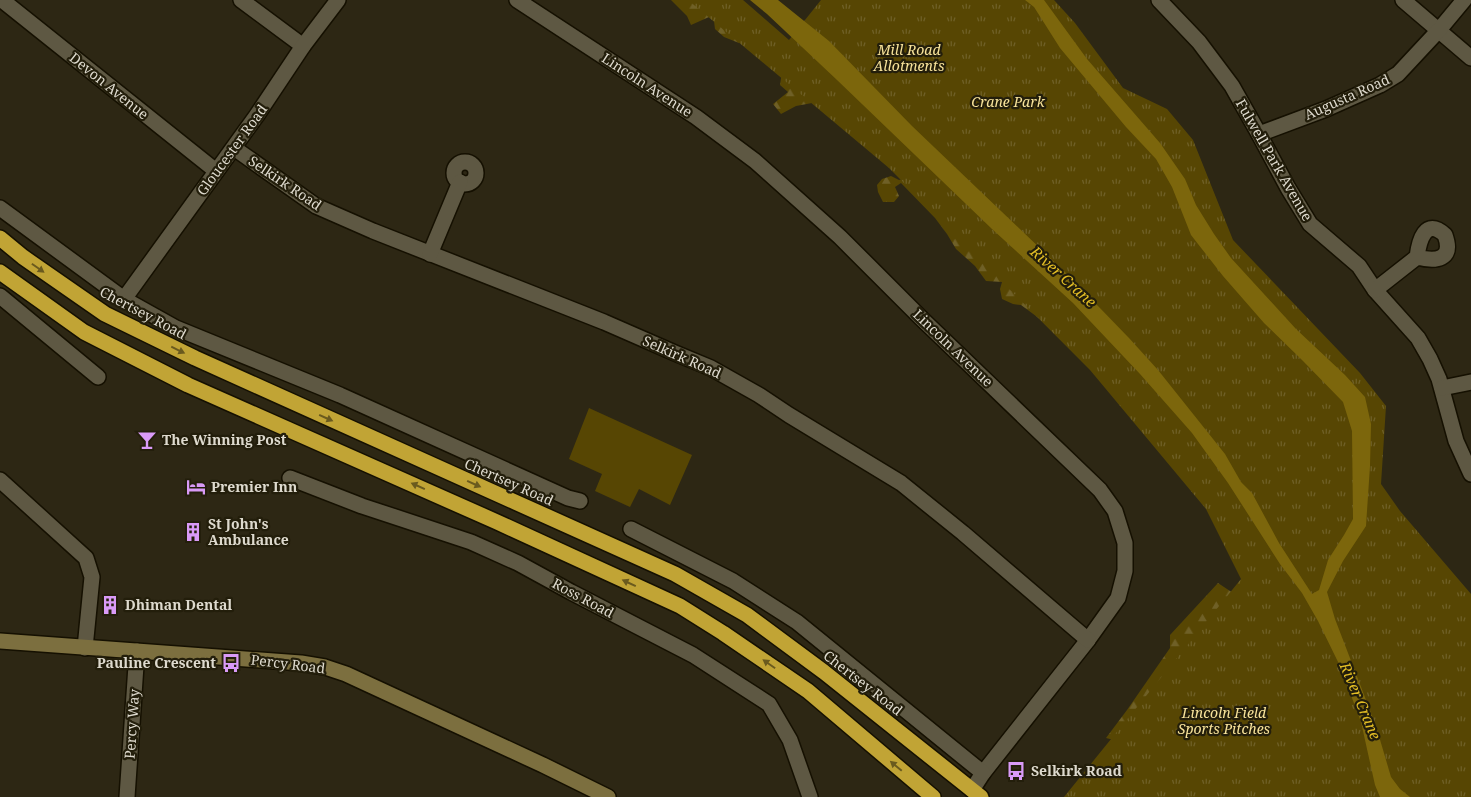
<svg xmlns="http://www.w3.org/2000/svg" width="1471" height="797" viewBox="0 0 1471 797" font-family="'Noto Serif',serif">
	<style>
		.green { fill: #574603 }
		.forest { fill: url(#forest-firs) }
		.park { fill: url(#park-tufts) }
		.water { fill: #7c660c }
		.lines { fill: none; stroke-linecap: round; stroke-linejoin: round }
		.street-casing { stroke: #151001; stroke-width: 18 }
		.secondary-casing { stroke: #151001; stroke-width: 18 }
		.highway-casing { stroke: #151001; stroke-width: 18 }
		.street { stroke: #5e5843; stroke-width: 15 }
		.secondary { stroke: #7c6f3f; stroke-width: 15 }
		.highway { stroke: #c1a435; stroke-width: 15 }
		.oneway { fill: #6a5a1e }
		.labels { text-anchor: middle; stroke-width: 4.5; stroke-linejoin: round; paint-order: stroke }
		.park-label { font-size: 14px; font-style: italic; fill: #f8e39a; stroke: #231e0b }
		.street-label { font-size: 14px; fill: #dedace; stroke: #231e0b }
		.poi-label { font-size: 14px; font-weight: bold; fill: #dedace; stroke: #231e0b; text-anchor: start }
		.water-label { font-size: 15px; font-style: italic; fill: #e2bd25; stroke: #231e0b }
	</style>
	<defs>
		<pattern id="forest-firs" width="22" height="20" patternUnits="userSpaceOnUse" patternTransform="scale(1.25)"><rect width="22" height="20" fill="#574603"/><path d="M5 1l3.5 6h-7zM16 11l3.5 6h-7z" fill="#6f6027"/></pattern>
		<pattern id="park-tufts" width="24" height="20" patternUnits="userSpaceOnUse" patternTransform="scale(1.25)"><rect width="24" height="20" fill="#574603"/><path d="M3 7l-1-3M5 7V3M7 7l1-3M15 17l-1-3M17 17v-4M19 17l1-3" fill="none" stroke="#6f6027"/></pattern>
	</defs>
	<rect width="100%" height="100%" fill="#2d2714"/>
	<!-- green -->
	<path class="green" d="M589,408L692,455L670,505L639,489L630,507L595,491L602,474L569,459Z"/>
	<!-- forest -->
	<g class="forest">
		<path d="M671,0H706L742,37L739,43L724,37L715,29L714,21L709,17L691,25L687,16Z"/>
		<path d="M782,72L812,103L796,106L781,114L773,104L788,92L780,85Z"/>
		<path d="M891,176L899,180L906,178L1040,319L1021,305L1013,304L1002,299L1000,289L1002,282L986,281L975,266L956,249L947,234L935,218L901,183L895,187L899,196L894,202H883L878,192L877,185L882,179Z"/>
		<path d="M1218,583L1236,595L1118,741L1106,738L1127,710L1170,648V635Z"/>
	</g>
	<!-- park -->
	<path class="park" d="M688,0H743L789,40L821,0H1054L1075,23L1123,88L1167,109L1193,140L1233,240L1360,373L1386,406L1381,484L1400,511L1471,594V797H1064L1241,579L1206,509L1090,370L889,168Z"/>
	<!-- water -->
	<path class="water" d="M750,0H778L829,41L912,126L1067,274L1129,338L1158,370L1225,454L1241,482L1252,493L1279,543L1312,594L1319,590L1328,560L1344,535L1353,519L1352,431L1343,402L1303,361L1264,323L1223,276L1191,235L1172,187L1156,159L1126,127L1080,72L1060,48L1034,7L1025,0H1044L1087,59L1160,143L1185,179L1196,205L1214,234L1231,258L1296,329L1345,375L1365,397L1371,424L1370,466L1366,526L1343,561L1327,592L1335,619L1376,726L1391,777L1400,789L1410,797H1380L1375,785L1361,722L1340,666L1318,621L1302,593L1280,564L1228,483L1192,433L1140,374L1073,303L992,229L837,80L767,14Z"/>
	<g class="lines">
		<!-- street casing -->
		<g class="street-casing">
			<g id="street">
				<path d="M2,0L216,171"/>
				<path d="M241,0L303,46"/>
				<path d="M517,0L696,117L755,161L840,237L921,318L1100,490L1115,511L1125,543V571L1118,598L1088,640L983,773L972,790"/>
				<path d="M1159,0L1199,42L1232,86L1259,134L1288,188L1310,224L1359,266L1375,290L1418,338L1430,359L1439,379L1456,441L1471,474"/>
				<path d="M1403,0L1471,58"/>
				<path d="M1259,134L1326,109L1380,85L1398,74L1439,30L1464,0"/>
				<path d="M234,148L316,206L373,231L604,322L675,353L711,368L759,395L789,415L901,483L963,533L1088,640"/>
				<circle cx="465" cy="173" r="11"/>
				<path d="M0,208L124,299L176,328L340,395L568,498L580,501"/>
				<path d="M430,254L460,182"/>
				<path d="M1375,290L1417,257C1436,262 1454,260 1445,235C1425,217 1419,241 1417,257"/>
				<path d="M0,296L98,377"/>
				<path d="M124,299L257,115L303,46L338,0"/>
				<path d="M1442,388L1471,382"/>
				<path d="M290,478L362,506L471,542L518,563L571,592L693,655L769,704L790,740L810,797"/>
				<path d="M0,480L86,558L92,577L85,648"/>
				<path d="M631,529L733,581L797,622L983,773"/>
				<path d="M127,797L137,651"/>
			</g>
		</g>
		<!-- secondary casing -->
		<g class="secondary-casing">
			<path id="secondary" d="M0,641L301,663L325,667L346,674L543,765L608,797"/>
		</g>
		<!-- highway casing -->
		<g class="highway-casing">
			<g id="highway">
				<path d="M0,238L23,257L105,314L195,358L675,574L747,615L824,672L981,797"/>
				<path d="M0,272L84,332L188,385L497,522L680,606L723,633L808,691L933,797"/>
			</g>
		</g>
		<!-- street -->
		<use href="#street" class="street"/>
		<!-- secondary -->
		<use href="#secondary" class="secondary"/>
		<!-- highway -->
		<use href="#highway" class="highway"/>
	</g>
	<!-- one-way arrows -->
	<defs><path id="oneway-solid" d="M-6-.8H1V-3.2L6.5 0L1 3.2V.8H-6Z" transform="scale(1.25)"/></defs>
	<g class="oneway">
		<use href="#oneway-solid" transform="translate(38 268) rotate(35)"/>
		<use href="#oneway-solid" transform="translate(178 350) rotate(26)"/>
		<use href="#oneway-solid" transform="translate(326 418) rotate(24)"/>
		<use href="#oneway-solid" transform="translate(474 484) rotate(24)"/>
		<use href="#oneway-solid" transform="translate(418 486) rotate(-156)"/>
		<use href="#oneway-solid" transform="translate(629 583) rotate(-155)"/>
		<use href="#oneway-solid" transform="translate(769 664) rotate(-145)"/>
		<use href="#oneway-solid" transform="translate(896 766) rotate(-140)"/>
	</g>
	<!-- icons -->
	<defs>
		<g id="bar-bare" transform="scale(1.5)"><path d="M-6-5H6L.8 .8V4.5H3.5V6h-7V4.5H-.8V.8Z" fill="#d99af7" stroke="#231e0b" stroke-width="2.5" paint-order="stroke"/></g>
		<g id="hotel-bare" transform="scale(1.5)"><path d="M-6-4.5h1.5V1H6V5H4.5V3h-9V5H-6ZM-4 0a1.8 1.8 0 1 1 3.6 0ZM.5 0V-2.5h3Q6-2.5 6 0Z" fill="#d99af7" stroke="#231e0b" stroke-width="2.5" paint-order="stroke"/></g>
		<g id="building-bare" transform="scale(1.5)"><path d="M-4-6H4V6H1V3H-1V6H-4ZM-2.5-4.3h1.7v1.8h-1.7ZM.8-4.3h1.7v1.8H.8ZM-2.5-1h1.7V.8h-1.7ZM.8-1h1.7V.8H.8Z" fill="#d99af7" stroke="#231e0b" stroke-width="2.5" paint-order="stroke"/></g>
		<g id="bus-bare" transform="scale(1.5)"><path d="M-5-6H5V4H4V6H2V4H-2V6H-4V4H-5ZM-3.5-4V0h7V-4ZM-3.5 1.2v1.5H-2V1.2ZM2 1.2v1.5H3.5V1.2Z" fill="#d99af7" stroke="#231e0b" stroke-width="2.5" paint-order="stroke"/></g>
	</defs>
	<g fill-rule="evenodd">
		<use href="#bar-bare" x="147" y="440"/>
		<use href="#hotel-bare" x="196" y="487"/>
		<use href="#building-bare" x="193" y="532"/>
		<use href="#building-bare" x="110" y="605"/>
		<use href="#bus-bare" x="231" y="663"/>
		<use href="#bus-bare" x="1016" y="771"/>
	</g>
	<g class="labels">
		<!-- park labels -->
		<g class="park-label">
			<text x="909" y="55">Mill Road<tspan x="909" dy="16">Allotments</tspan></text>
			<text x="1008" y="107">Crane Park</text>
			<text x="1224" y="718">Lincoln Field<tspan x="1224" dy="16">Sports Pitches</tspan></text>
		</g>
		<!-- street labels -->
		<g class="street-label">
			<text transform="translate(647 85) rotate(33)" y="5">Lincoln Avenue</text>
			<text transform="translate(109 86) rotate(39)" y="5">Devon Avenue</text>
			<text transform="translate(1347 97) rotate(-24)" y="5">Augusta Road</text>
			<text transform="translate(232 150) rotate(-54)" y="5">Gloucester Road</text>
			<text transform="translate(1274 160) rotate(60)" y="5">Fulwell Park Avenue</text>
			<text transform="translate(285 183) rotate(34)" y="5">Selkirk Road</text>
			<text transform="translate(143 313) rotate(28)" y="5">Chertsey Road</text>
			<text transform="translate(953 348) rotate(44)" y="5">Lincoln Avenue</text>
			<text transform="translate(682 357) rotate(24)" y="5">Selkirk Road</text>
			<text transform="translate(509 482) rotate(24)" y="5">Chertsey Road</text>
			<text transform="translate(583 598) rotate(28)" y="5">Ross Road</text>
			<text transform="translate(288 664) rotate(7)" y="5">Percy Road</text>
			<text transform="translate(863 683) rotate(38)" y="5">Chertsey Road</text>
			<text transform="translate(132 724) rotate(-86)" y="5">Percy Way</text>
		</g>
		<!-- poi labels -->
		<g class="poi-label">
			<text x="162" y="445">The Winning Post</text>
			<text x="211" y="492">Premier Inn</text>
			<text x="208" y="529">St John's<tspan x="208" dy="16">Ambulance</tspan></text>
			<text x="125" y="610">Dhiman Dental</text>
			<text x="216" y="668" text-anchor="end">Pauline Crescent</text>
			<text x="1031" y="776">Selkirk Road</text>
		</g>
		<!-- water labels -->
		<g class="water-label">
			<text transform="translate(1063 277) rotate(42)" y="5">River Crane</text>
			<text transform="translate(1360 701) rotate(67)" y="5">River Crane</text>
		</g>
	</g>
</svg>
